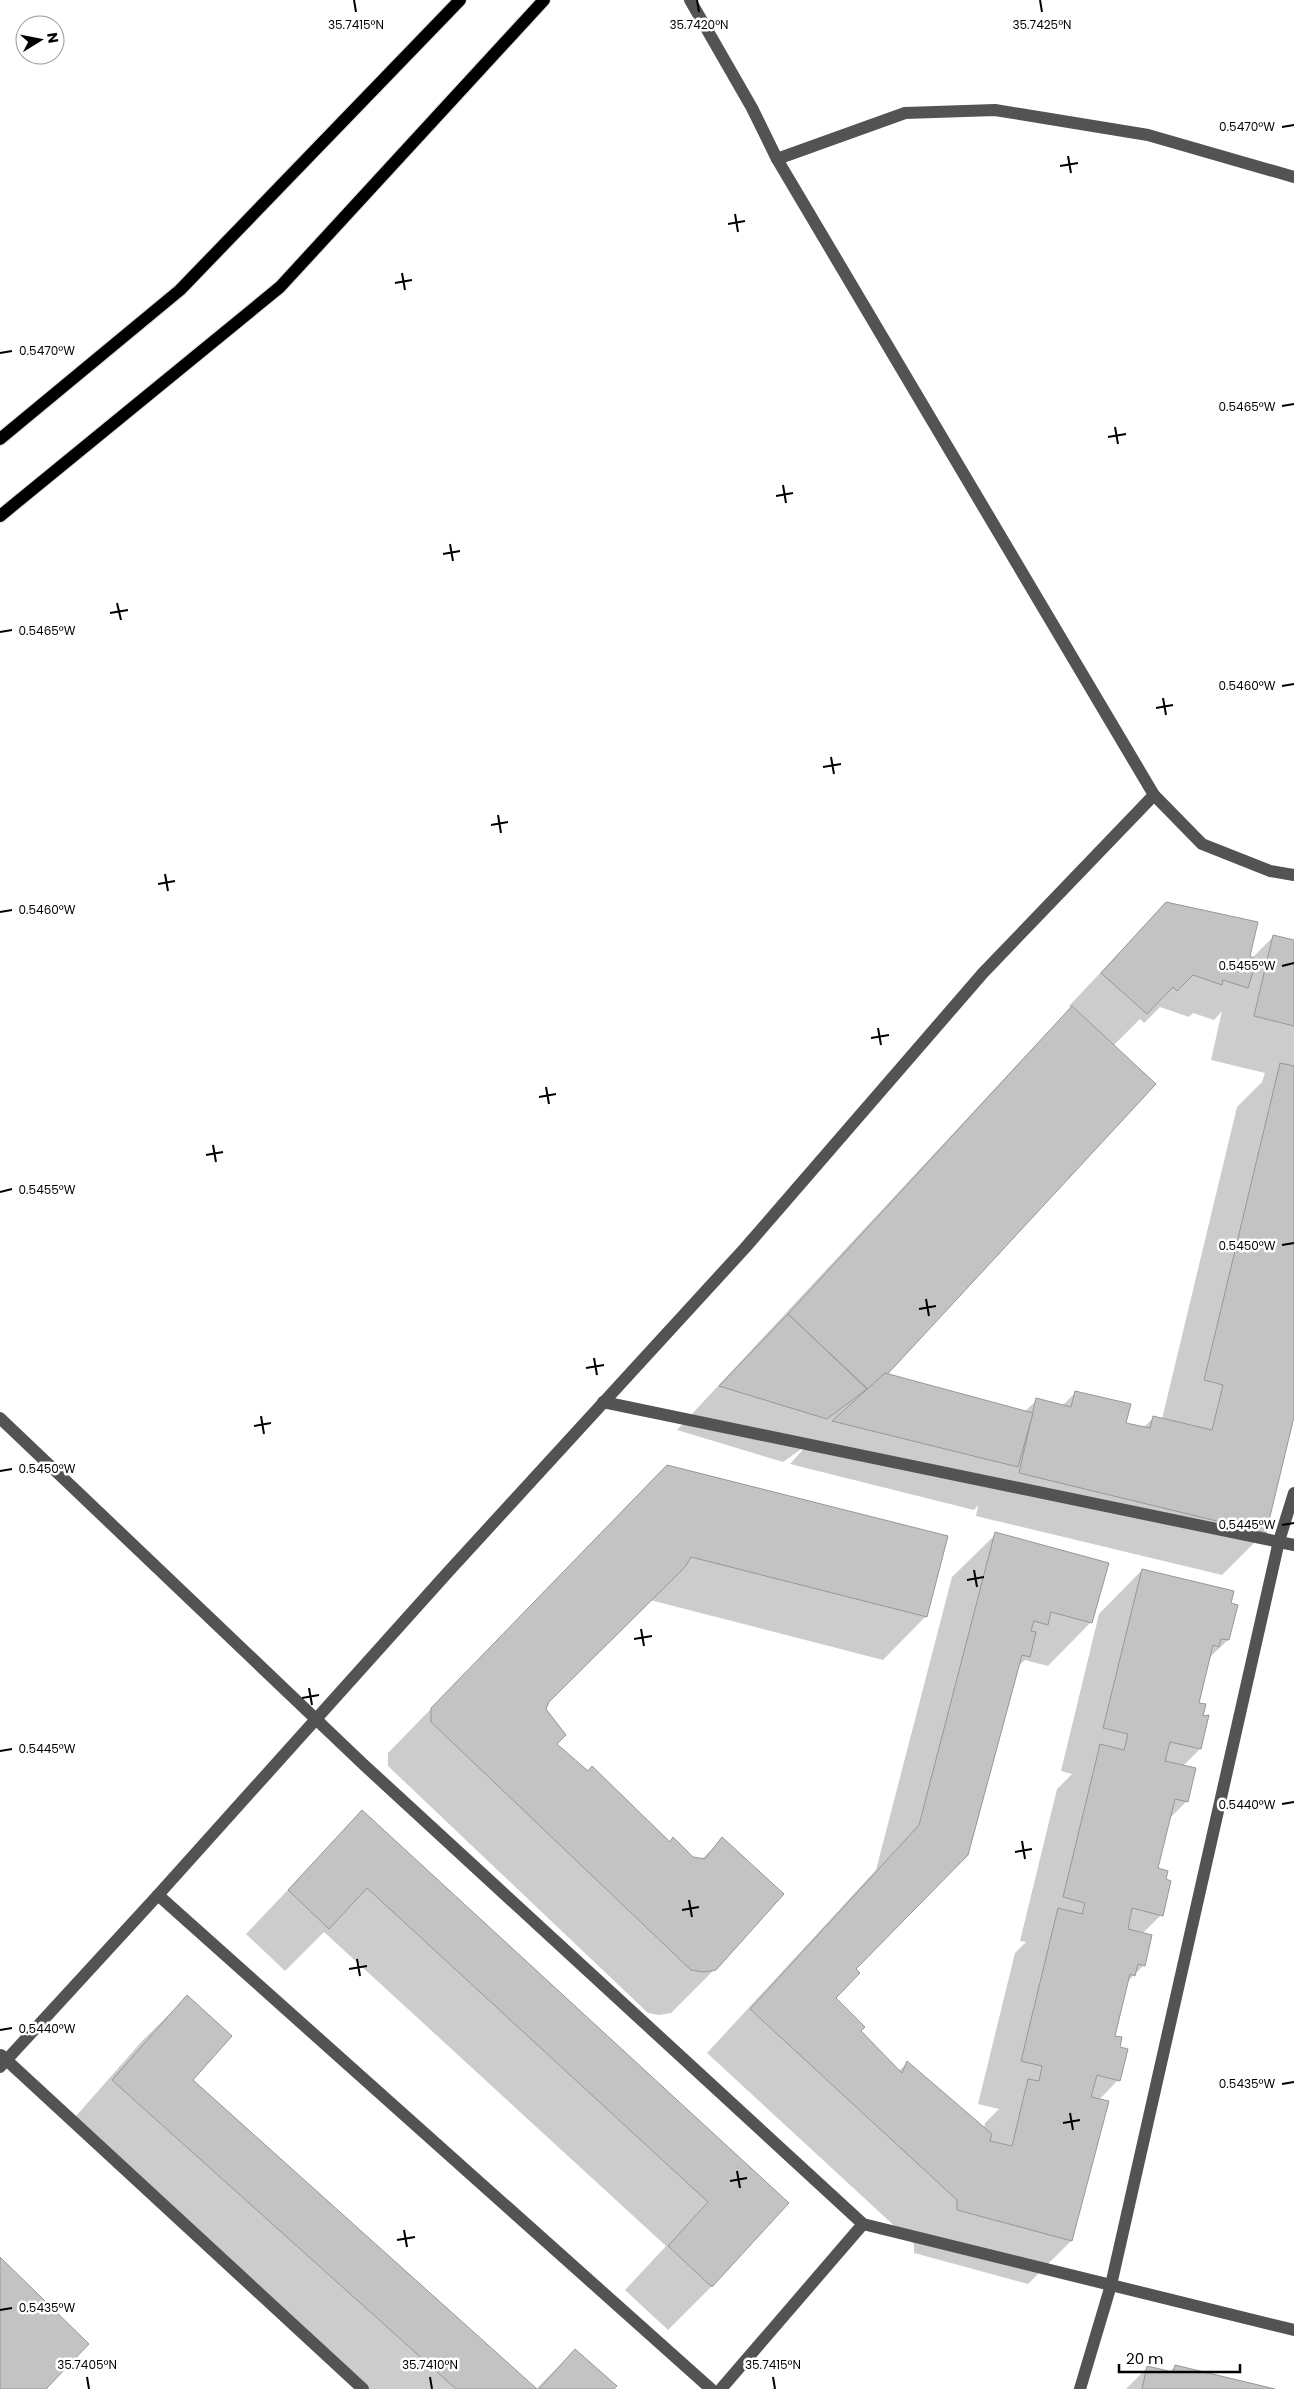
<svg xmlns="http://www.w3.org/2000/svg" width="1294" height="2389" viewBox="0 0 1294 2389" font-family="Poppins,sans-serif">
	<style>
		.shadow { fill: #0003; fill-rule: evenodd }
		.building { fill: #c3c3c3; stroke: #979797 }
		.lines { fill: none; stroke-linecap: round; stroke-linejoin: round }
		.major-casing { stroke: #dbdbdb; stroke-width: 14 }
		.minor { stroke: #535353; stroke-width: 12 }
		.major { stroke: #000; stroke-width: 12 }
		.ticks { fill: none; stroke: #000; stroke-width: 2 }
		.ticks-label { font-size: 12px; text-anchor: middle; fill: #000; stroke: #fff; stroke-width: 5; stroke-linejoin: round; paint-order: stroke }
	</style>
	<rect width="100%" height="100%" fill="#fff"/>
	<!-- shadow -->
	<g class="shadow">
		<path d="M1166,903L1252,958L1273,937L1294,942V1411L1265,1532L1222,1575L976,1516L978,1505L974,1510L790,1464L807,1445L783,1462L677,1430L1029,1052L1072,1008L1069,1006ZM1160,1007L1189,1017L1193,1013L1214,1020L1222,1011L1211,1060L1265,1073L1262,1082L1237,1107L1162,1419L1154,1417L1143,1428L1125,1423L1076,1392L1062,1406L1037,1400L1024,1412L886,1374L1113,1046L1140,1019L1144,1023Z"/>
		<path d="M624,1510L926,1616L883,1660L650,1600L547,1702L545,1709L556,1744L669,1843L692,1858L701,1860L722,1839L715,1969L671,2013L659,2015L648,2013L388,1766V1753Z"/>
		<path d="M996,1534L1091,1622L1048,1666L1025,1660L1017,1667L855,1969L834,1998L859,2031L899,2071L907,2063L984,2129L985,2123L999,2109L978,2104L1015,1953L1026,1942L1020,1941L1057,1789L1072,1774L1061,1771L1099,1614L1142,1570L1229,1604L1228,1640L1208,1659L1198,1704L1201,1718L1200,1749L1183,1766L1187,1801L1169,1819L1157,1869L1161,1915L1142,1934L1144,1965L1127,1982L1114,2037L1118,2080L1099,2100L1071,2241L1028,2284L914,2253V2244L707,2053L876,1870L952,1577Z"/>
		<path d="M362,1812L787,2204L711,2287L668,2330L625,2290L666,2246L324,1932L285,1971L246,1934Z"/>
		<path d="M187,1997L191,2080L535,2389H364L69,2124L143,2040Z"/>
		<path d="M575,2350L613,2389H536Z"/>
		<path d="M1176,2366L1270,2389H1126L1148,2367L1169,2372Z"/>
	</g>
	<!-- building -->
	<g class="building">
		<path d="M1166,902L1258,922L1250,956L1257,960L1248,988L1223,980L1222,985L1193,975L1177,991L1173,987L1147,1014L1101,973Z"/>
		<path d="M1273,935L1294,940V1026L1254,1016Z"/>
		<path d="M1072,1006L1156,1084L871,1392L788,1314Z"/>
		<path d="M1280,1063L1294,1066V1417L1266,1533L1019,1473L1036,1398L1071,1407L1075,1391L1131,1404L1126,1423L1150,1428L1153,1416L1212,1430L1223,1385L1204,1380Z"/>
		<path d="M788,1314L867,1389L827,1419L719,1386Z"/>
		<path d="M885,1373L1033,1413L1018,1467L832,1421Z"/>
		<path d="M667,1465L948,1536L927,1617L691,1557L685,1567L549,1702L546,1709L566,1735L557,1744L588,1771L592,1766L670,1842L673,1837L693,1857L705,1859L722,1837L784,1894L716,1970L703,1972L691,1970L431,1722V1708Z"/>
		<path d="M995,1532L1109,1563L1092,1623L1051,1612L1048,1625L1034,1621L1031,1631L1036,1632L1030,1657L1022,1655L968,1855L856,1969L860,1973L836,1998L865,2027L861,2031L902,2073L907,2061L992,2134L990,2141L1012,2146L1028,2079L1039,2081L1042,2066L1021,2061L1058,1908L1082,1914L1085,1903L1063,1897L1100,1744L1124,1750L1128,1734L1103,1728L1142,1569L1234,1591L1231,1603L1238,1605L1229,1640L1221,1639L1219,1647L1213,1645L1199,1703L1206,1704L1203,1716L1209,1715L1201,1749L1170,1742L1165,1761L1196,1768L1188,1802L1175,1799L1158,1868L1168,1871L1166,1879L1171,1881L1163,1916L1132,1908L1128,1929L1152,1935L1145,1966L1138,1964L1135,1976L1130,1974L1115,2036L1122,2037L1120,2047L1128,2049L1120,2081L1097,2075L1091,2097L1109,2101L1072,2241L957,2210V2200L750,2009L919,1825Z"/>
		<path d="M362,1810L789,2203L712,2287L668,2246L708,2202L367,1888L329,1929L288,1890Z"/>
		<path d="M187,1995L232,2036L193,2080L537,2389H456L112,2080Z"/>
		<path d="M0,2257L89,2344L46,2389H0Z"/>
		<path d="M575,2349L617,2386L614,2389H539Z"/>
		<path d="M1175,2365L1275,2389H1142L1147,2366L1173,2372Z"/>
	</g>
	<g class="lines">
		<!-- major casing -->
		<g class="major-casing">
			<g id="major">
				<path d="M0,439L180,290L460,0"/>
				<path d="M0,516L280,287L544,0"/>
			</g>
		</g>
		<!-- minor -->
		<g class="minor">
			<path d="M690,0L752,108L777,159L1154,795L1202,844L1270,871L1294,875"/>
			<path d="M777,159L905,113L995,110L1148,135L1294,177"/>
			<path d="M603,1402L1294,1545"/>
			<path d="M0,1418L363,1764L863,2224L1294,2330"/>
			<path d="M158,1895L711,2389"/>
			<path d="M1,2055L363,2389"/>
			<path d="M0,2067L158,1895L449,1571L745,1248L983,973L1154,795"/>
			<path d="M721,2389L863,2224"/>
			<path d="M1080,2389L1111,2285L1279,1541L1294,1493"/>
		</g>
		<!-- major -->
		<use href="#major" class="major"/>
	</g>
	<!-- ticks -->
	<path class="ticks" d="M354,0L356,12M697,0L699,12M1040,0L1042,12M1282,127L1294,125M1068,156L1071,173M1060,166L1078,163M735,214L738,232M728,224L745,221M402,273L405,290M395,283L412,280M0,353L12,351M1282,406L1294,404M1115,427L1118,444M1108,437L1126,434M783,485L786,503M776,496L793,493M450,544L453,561M443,554L460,551M117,603L121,620M110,613L128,610M0,632L12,630M1282,686L1294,684M1163,698L1166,715M1156,708L1173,705M831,757L834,774M823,767L841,764M498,815L501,833M491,825L508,822M165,874L168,891M158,884L175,881M0,912L12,910M1282,966L1294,963M878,1028L881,1045M871,1038L889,1035M546,1087L549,1104M539,1097L556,1094M213,1145L216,1162M206,1155L223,1152M0,1192L12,1189M1282,1245L1294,1243M926,1299L929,1316M919,1309L936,1306M594,1358L597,1375M586,1368L604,1365M261,1416L264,1434M254,1426L271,1423M0,1471L12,1469M1282,1525L1294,1523M974,1570L977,1587M967,1580L984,1577M641,1629L644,1646M634,1639L652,1636M309,1688L312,1705M302,1698L319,1695M0,1751L12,1749M1282,1804L1294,1802M1022,1841L1025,1859M1015,1852L1032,1849M689,1900L692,1917M682,1910L699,1907M357,1959L360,1976M349,1969L367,1966M0,2030L12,2028M1282,2084L1294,2082M1070,2113L1073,2130M1063,2123L1080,2120M737,2171L740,2188M730,2181L747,2178M404,2230L407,2247M397,2240L415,2237M0,2310L12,2308M87,2377L89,2389M430,2377L432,2389M773,2377L775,2389"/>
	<g class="ticks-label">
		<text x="356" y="29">35.7415°N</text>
		<text x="699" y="29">35.7420°N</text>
		<text x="1042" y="29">35.7425°N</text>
		<text x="1247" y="131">0.5470°W</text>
		<text x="47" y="355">0.5470°W</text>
		<text x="1247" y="411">0.5465°W</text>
		<text x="47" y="635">0.5465°W</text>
		<text x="1247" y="690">0.5460°W</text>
		<text x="47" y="914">0.5460°W</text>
		<text x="1247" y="970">0.5455°W</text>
		<text x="47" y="1194">0.5455°W</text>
		<text x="1247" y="1250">0.5450°W</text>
		<text x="47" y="1473">0.5450°W</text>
		<text x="1247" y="1529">0.5445°W</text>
		<text x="47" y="1753">0.5445°W</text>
		<text x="1247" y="1809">0.5440°W</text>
		<text x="47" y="2033">0.5440°W</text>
		<text x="1247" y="2088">0.5435°W</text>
		<text x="47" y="2312">0.5435°W</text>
		<text x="87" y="2369">35.7405°N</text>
		<text x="430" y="2369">35.7410°N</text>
		<text x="773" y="2369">35.7415°N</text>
	</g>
	<!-- north arrow -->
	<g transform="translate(40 40) rotate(80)"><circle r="24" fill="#ffffff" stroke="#999999"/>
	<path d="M0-4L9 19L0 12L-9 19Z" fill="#000000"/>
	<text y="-8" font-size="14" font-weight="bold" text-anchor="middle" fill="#000000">N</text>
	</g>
	<!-- scale -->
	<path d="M1119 2364v8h121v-8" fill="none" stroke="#000000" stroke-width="2.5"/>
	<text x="1126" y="2364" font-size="15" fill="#000000" stroke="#ffffff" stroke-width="4" paint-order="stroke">20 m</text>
</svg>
